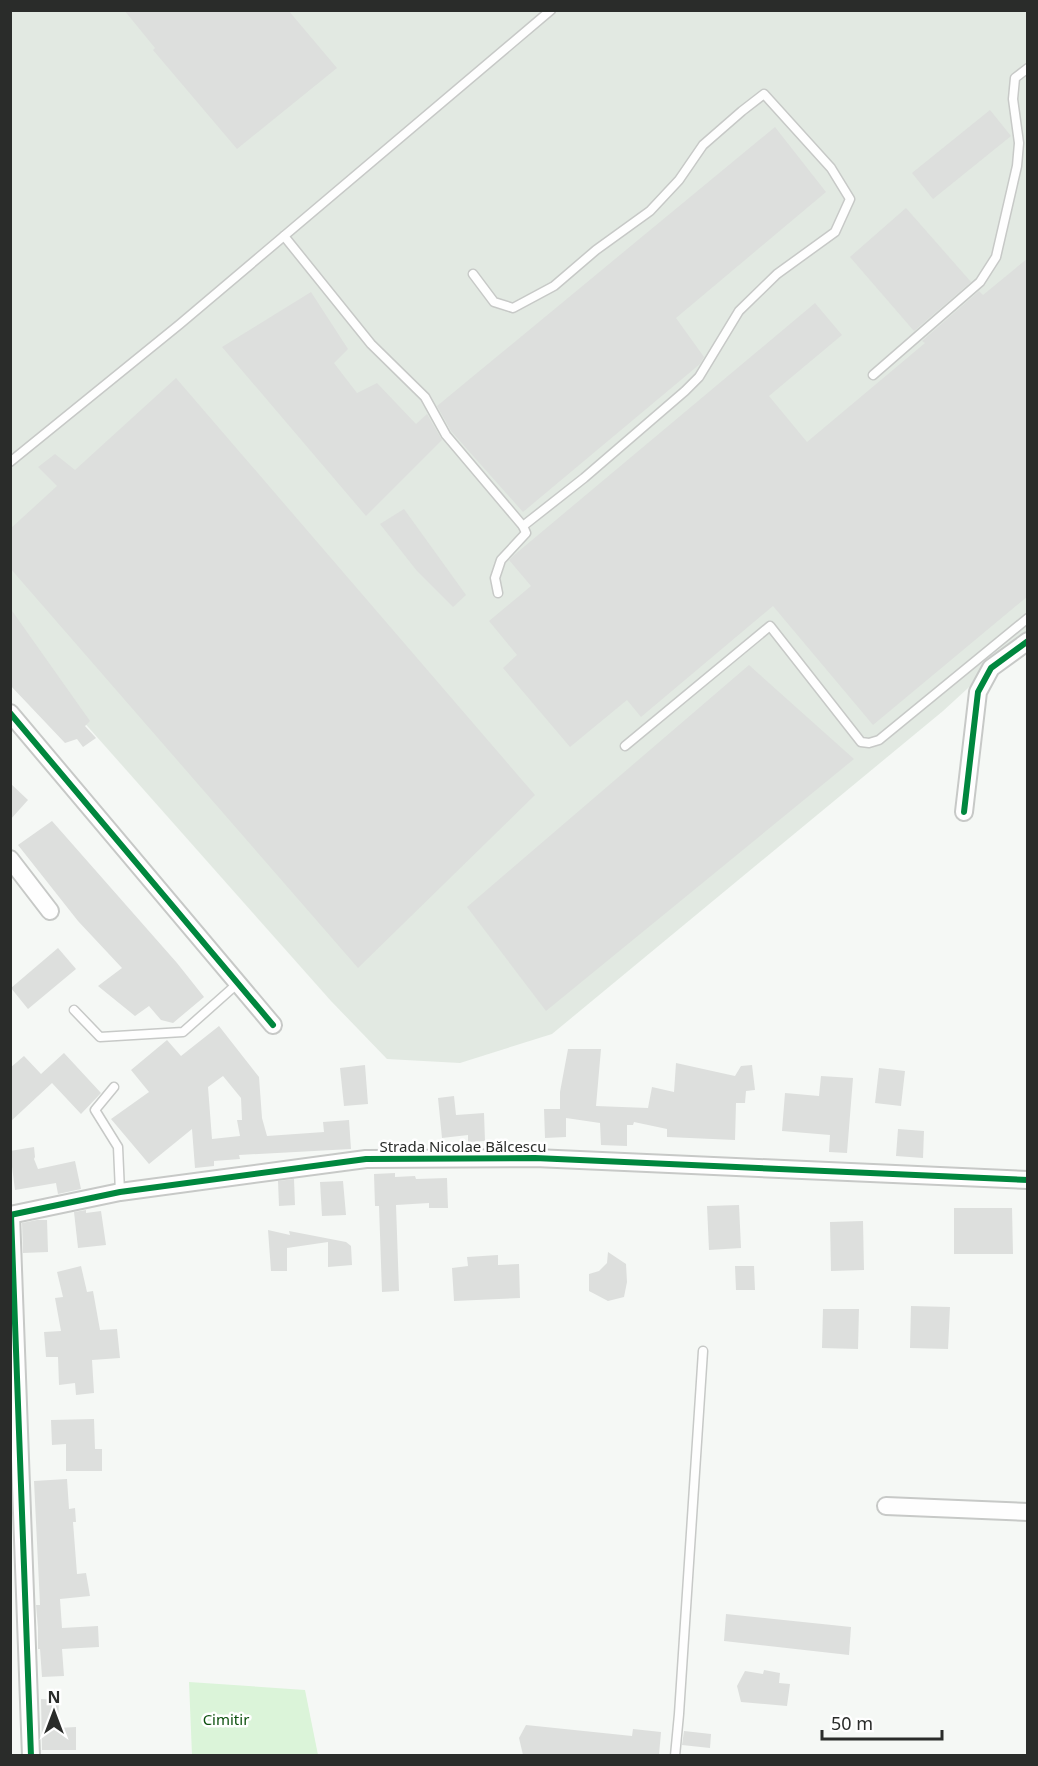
<svg xmlns="http://www.w3.org/2000/svg" width="1038" height="1766" viewBox="0 0 1038 1766" font-family="'Noto Sans',sans-serif">
	<style>
		.built { fill: #e2e9e2 }
		.green { fill: #dbf4d9 }
		.building { fill: #dddfdd; fill-rule: evenodd }
		.lines { fill: none; stroke-linecap: round; stroke-linejoin: round }
		.lane-casing { stroke: #c7c9c7; stroke-width: 11 }
		.street-casing { stroke: #c7c9c7; stroke-width: 20 }
		.lane { stroke: #fefefe; stroke-width: 8 }
		.street { stroke: #fefefe; stroke-width: 16 }
		.cycleway-casing { stroke: #fff; stroke-width: 10 }
		.cycleway { stroke: #00873e; stroke-width: 6 }
		.labels { text-anchor: middle; stroke-width: 5; stroke-linejoin: round; paint-order: stroke }
		.street-label { font-size: 15px; fill: #2a2c2a; stroke: #fff }
		.park-label { font-size: 15px; fill: #0c500e; stroke: #fff }
	</style>
	<rect width="100%" height="100%" fill="#f5f8f5"/>
	<!-- built -->
	<path class="built" d="M10,11H1027V634L943,711L552,1034L460,1063L387,1059L331,1001L11,640Z"/>
	<!-- green -->
	<path class="green" d="M189,1682L305,1690L318,1755H192Z"/>
	<!-- building -->
	<g class="building">
		<path d="M124,10H288L337,68L237,149L153,50L155,48Z"/>
		<path d="M990,110L1011,136L933,199L912,173Z"/>
		<path d="M775,127L826,192L676,318L704,357L700,364L523,512L451,431L437,406Z"/>
		<path d="M906,208L971,282L914,331L850,257Z"/>
		<path d="M1028,258V596L873,725L773,606L641,717L627,700L570,747L503,668L517,655L489,621L531,586L509,560L513,556L815,303L842,335L769,396L807,442L925,343L922,341L979,291L983,295Z"/>
		<path d="M311,292L348,349L334,363L357,393L377,383L416,424L427,414L442,440L366,516L222,347Z"/>
		<path d="M176,378L535,795L358,968L10,568V529L57,486L38,467L55,454L75,470Z"/>
		<path d="M404,509L466,595L453,607L417,571L380,524Z"/>
		<path d="M10,608L90,721L85,726L96,738L83,747L77,739L65,743L10,685Z"/>
		<path d="M749,665L854,759L546,1011L467,907Z"/>
		<path d="M10,783L28,800L10,820Z"/>
		<path d="M52,821L177,963L204,997L173,1023L161,1020L149,1006L135,1016L98,986L122,968L78,921L18,845Z"/>
		<path d="M58,948L76,969L28,1009L11,988Z"/>
		<path d="M219,1026L259,1077L262,1118L267,1136L324,1132L323,1122L349,1120L351,1149L239,1155L240,1159L214,1161V1166L195,1168L192,1129L149,1164L111,1119L149,1092L131,1070L167,1040L181,1056ZM223,1076L241,1098L242,1120H237L240,1136L212,1139L208,1087Z"/>
		<path d="M568,1049H601L596,1106L648,1108L652,1087L674,1092L676,1063L735,1076L741,1066L752,1065L755,1090L746,1091L745,1103H736L735,1140L667,1137V1129L634,1122L633,1125H627V1146L601,1145L600,1123L566,1118V1137L545,1138L544,1109H560V1092Z"/>
		<path d="M64,1053L101,1093L81,1114L52,1083L10,1122V1068L24,1056L41,1074Z"/>
		<path d="M365,1065L368,1104L344,1106L340,1068Z"/>
		<path d="M879,1068L905,1071L901,1106L875,1103Z"/>
		<path d="M821,1076L853,1078L847,1153L829,1152L830,1135L782,1131L785,1093L819,1096Z"/>
		<path d="M454,1096L456,1115L484,1113L485,1141L468,1142V1135L442,1138L438,1098Z"/>
		<path d="M898,1129L924,1131L923,1158L896,1156Z"/>
		<path d="M34,1147L35,1157L34,1159L38,1169L75,1161L81,1189L58,1194L56,1183L15,1190L10,1151Z"/>
		<path d="M395,1173V1177L415,1176L416,1179L447,1178L448,1208H429V1203L396,1205L399,1291L382,1292L379,1206H375L374,1174Z"/>
		<path d="M294,1179L295,1205L279,1206L278,1181Z"/>
		<path d="M343,1181L346,1215L322,1216L320,1182Z"/>
		<path d="M739,1205L741,1248L709,1250L707,1206Z"/>
		<path d="M954,1208H1012L1013,1254H954Z"/>
		<path d="M86,1210V1213L101,1211L106,1245L78,1248L74,1212Z"/>
		<path d="M37,1220H47L48,1252L23,1253L22,1223Z"/>
		<path d="M863,1221L864,1270L831,1271L830,1222Z"/>
		<path d="M268,1230L290,1235L289,1231L346,1242L351,1246L352,1265L328,1267V1242L287,1248V1271H271Z"/>
		<path d="M608,1252L626,1264L627,1282L624,1297L608,1301L589,1291V1274L599,1271L607,1263Z"/>
		<path d="M498,1255V1265L519,1264L520,1298L454,1301L452,1268L468,1266L467,1257Z"/>
		<path d="M81,1266L87,1292L93,1291L100,1330L117,1329L120,1358L92,1360L94,1393L76,1395L75,1383L59,1385L58,1357H46L44,1332L61,1331L55,1298L63,1297L57,1272Z"/>
		<path d="M735,1266H754L755,1290H736Z"/>
		<path d="M911,1306L950,1307L948,1349L910,1348Z"/>
		<path d="M823,1309H859L858,1349L822,1348Z"/>
		<path d="M94,1419L95,1449H102V1471H66V1444L52,1445L51,1420Z"/>
		<path d="M67,1479L69,1509L75,1508L76,1522H73L77,1574L86,1573L90,1596L60,1599L62,1628L98,1626L99,1647L62,1649L64,1676L42,1677L40,1649H38V1628L36,1605H40L34,1481Z"/>
		<path d="M726,1614L851,1627L849,1655L724,1641Z"/>
		<path d="M764,1670L780,1673L779,1683L790,1684L787,1706L741,1702L737,1686L745,1671L763,1674Z"/>
		<path d="M41,1699L59,1700L58,1728L76,1727V1750H42Z"/>
		<path d="M526,1725L632,1736L633,1729L661,1732L659,1755H523L519,1738Z"/>
		<path d="M684,1731L711,1734L710,1748L682,1745Z"/>
	</g>
	<g class="lines">
		<!-- lane casing -->
		<g class="lane-casing">
			<g id="lane">
				<path d="M284,236L371,344L425,397L446,435L523,526"/>
				<path d="M473,274L494,302L513,308L554,286L596,250L650,211L679,180L703,145L742,111L764,94L831,168L850,199L835,232L777,274L739,311L699,377L685,391L584,478L523,526L526,533L501,560L495,578L498,593"/>
				<path d="M873,375L980,282L996,257L1017,166L1019,143L1013,99L1015,78L1028,68"/>
				<path d="M10,462L180,324L551,10"/>
				<path d="M625,746L770,626L861,742L869,743L879,740L1028,618"/>
				<path d="M74,1010L100,1037L183,1032L237,984"/>
				<path d="M114,1087L95,1110L118,1147L120,1192"/>
				<path d="M675,1756L679,1714L703,1351"/>
			</g>
		</g>
		<!-- street casing -->
		<g class="street-casing">
			<g id="street">
				<path d="M10,713L273,1025"/>
				<path d="M964,812L978,692L991,668L1028,641"/>
				<path d="M10,859L50,911"/>
				<path d="M10,1215L120,1192L366,1159L535,1158L1028,1180"/>
				<path d="M11,1215L31,1756"/>
				<path d="M886,1506L1028,1512"/>
			</g>
		</g>
		<!-- lane -->
		<use href="#lane" class="lane"/>
		<!-- street -->
		<use href="#street" class="street"/>
		<!-- cycleway casing -->
		<g class="cycleway-casing">
			<g id="cycleway">
				<path d="M10,713L273,1025"/>
				<path d="M964,812L978,692L991,668L1028,641"/>
				<path d="M10,1215L120,1192L366,1159L535,1158L1028,1180"/>
				<path d="M11,1215L31,1756"/>
			</g>
		</g>
		<!-- cycleway -->
		<use href="#cycleway" class="cycleway"/>
	</g>
	<g class="labels">
		<!-- street labels -->
		<g class="street-label">
			<text x="463" y="1152">Strada Nicolae Bălcescu</text>
		</g>
		<!-- park labels -->
		<g class="park-label">
			<text x="226" y="1725">Cimitir</text>
		</g>
	</g>
	<!-- border -->
	<rect width="1038" height="1766" fill="none" stroke="#2a2c2a" stroke-width="24"/>
	<!-- north arrow -->
	<g transform="translate(54 1712)" stroke="#ffffff" stroke-width="4.5" paint-order="stroke">
	<path d="M0-4.5L10 22L0 15L-10 22Z" fill="#2a2c2a"/>
	<text y="-9" font-size="16" font-weight="bold" text-anchor="middle" fill="#2a2c2a">N</text>
	</g>
	<!-- scale -->
	<path d="M822 1730v9h120v-9" fill="none" stroke="#2a2c2a" stroke-width="3"/>
	<text x="831" y="1730" font-size="18" fill="#2a2c2a" stroke="#ffffff" stroke-width="4.5" paint-order="stroke">50 m</text>
</svg>
